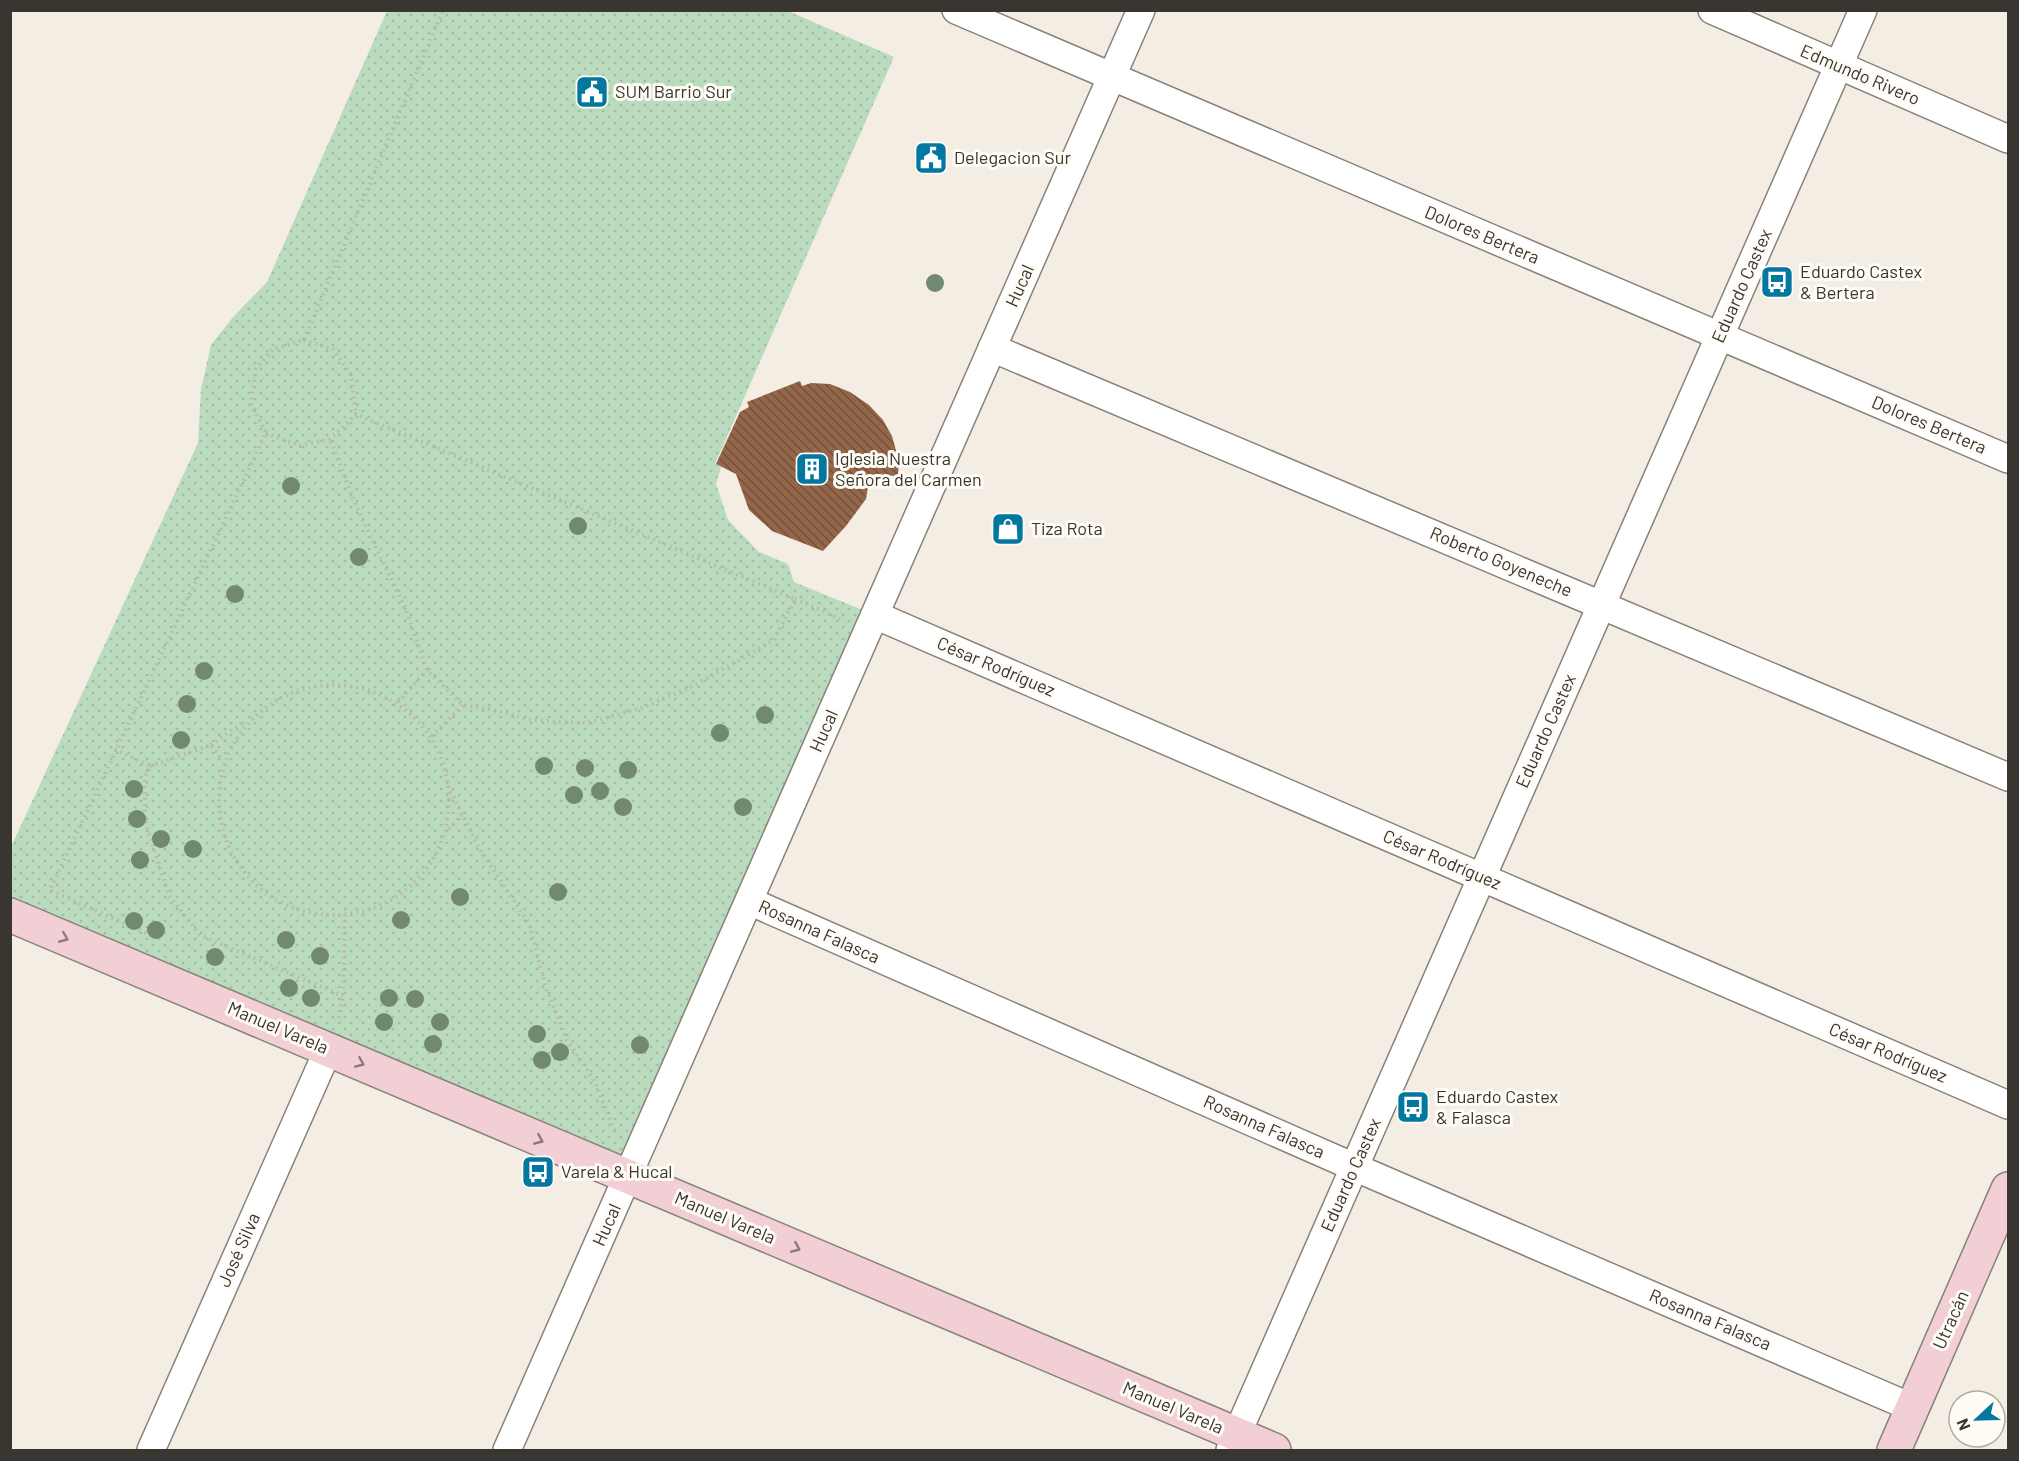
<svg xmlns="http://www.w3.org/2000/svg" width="2019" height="1461" viewBox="0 0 2019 1461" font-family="Barlow,sans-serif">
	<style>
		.park { fill: url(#park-dots) }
		.building { fill: url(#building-back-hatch) }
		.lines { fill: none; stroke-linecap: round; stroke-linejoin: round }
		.street-casing { stroke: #88827a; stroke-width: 30 }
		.secondary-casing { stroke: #88827a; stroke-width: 36 }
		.path { stroke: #bab4ad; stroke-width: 4; stroke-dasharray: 1.5 4.5; stroke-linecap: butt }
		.street { stroke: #fff; stroke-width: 27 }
		.secondary { stroke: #f1cfd5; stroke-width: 33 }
		.tree { fill: #718971 }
		.oneway { stroke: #8c7b7b }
		.labels { text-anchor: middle; stroke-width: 6; stroke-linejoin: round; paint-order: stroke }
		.street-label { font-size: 18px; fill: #393632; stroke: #fffbf5 }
		.poi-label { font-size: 18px; fill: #393632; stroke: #fffbf5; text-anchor: start }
	</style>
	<defs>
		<pattern id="park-dots" width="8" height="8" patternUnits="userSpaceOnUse" patternTransform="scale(1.5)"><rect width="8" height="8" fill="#badbbd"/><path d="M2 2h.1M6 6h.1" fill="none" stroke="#a1bda3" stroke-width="1.8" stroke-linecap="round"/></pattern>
		<pattern id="building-back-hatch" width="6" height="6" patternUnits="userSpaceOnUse" patternTransform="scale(1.5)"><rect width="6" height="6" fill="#94674b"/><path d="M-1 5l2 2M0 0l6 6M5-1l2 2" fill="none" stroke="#73513c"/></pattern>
	</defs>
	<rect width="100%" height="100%" fill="#f4ede4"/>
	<!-- park -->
	<path class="park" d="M387,11H788L894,57L715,464L721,467L716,484L728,520L759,552L788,564L794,582L870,613L629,1165L11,899V847L198,443L201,389L211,345L233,317L267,282Z"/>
	<!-- building -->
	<path class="building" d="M800,381L802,386L811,383L830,384L850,392L869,405L883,420L892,436L899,461L898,476L870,475L866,499L846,526L823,551L772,531L749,510L736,474L716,464L740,412L749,407L747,402Z"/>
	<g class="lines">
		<!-- street casing -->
		<g class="street-casing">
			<g id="street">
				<path d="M956,10L2008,459"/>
				<path d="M1712,10L2008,139"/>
				<path d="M992,348L2008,777"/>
				<path d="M875,615L2008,1105"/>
				<path d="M749,901L1354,1167L1913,1408"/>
				<path d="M151,1450L328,1050"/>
				<path d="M507,1450L1141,10"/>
				<path d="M1230,1450L1863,10"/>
			</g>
		</g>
		<!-- secondary casing -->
		<g class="secondary-casing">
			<g id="secondary">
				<path d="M10,915L1274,1450"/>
				<path d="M1894,1450L2008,1189"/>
			</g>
		</g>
		<!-- path -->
		<g class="path">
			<path d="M304,340L333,349L351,375L356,414"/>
			<path d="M266,433L300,446L330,439L356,414L795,599L774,640L695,685L644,707L588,723L532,720L489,709L463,705L427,670L405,608L357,508L330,439"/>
			<path d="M795,599L840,619"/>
			<circle cx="334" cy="800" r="115"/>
			<path d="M398,702L427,670"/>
			<path d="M432,736L463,705"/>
			<path d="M211,745L242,723"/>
			<path d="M115,749L150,766L145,777V821L169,896L200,935L343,996"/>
			<path d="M150,766L211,745L223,760"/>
			<path d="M448,786L480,850L529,923L546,988L567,1040L594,1080L615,1131"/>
			<path d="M449,829L462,815"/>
			<path d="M146,933L50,890L266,433L251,403L256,369L273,349L304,340L443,10"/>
			<path d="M339,1018L343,996L345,915"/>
		</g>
		<!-- street -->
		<use href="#street" class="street"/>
		<!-- secondary -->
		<use href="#secondary" class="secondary"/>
	</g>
	<!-- trees -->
	<g class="tree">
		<circle cx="935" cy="283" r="9"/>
		<circle cx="291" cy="486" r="9"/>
		<circle cx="578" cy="526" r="9"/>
		<circle cx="359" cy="557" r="9"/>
		<circle cx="235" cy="594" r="9"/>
		<circle cx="204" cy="671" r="9"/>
		<circle cx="187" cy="704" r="9"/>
		<circle cx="765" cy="715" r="9"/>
		<circle cx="720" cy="733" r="9"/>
		<circle cx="181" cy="740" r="9"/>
		<circle cx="544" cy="766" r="9"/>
		<circle cx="585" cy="768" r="9"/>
		<circle cx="628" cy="770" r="9"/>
		<circle cx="134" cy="789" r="9"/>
		<circle cx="600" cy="791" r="9"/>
		<circle cx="574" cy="795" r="9"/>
		<circle cx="623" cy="807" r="9"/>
		<circle cx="743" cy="807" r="9"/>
		<circle cx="137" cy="819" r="9"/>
		<circle cx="161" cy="839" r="9"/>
		<circle cx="193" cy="849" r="9"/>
		<circle cx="140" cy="860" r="9"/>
		<circle cx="558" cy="892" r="9"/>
		<circle cx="460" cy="897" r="9"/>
		<circle cx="401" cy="920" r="9"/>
		<circle cx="134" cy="921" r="9"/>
		<circle cx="156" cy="930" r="9"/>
		<circle cx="286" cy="940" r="9"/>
		<circle cx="320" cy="956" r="9"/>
		<circle cx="215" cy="957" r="9"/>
		<circle cx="289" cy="988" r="9"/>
		<circle cx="311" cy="998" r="9"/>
		<circle cx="389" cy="998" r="9"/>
		<circle cx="415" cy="999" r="9"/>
		<circle cx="384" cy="1022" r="9"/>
		<circle cx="440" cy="1022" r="9"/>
		<circle cx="537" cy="1034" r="9"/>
		<circle cx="433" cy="1044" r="9"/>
		<circle cx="640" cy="1045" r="9"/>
		<circle cx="560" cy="1052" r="9"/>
		<circle cx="542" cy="1060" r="9"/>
	</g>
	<!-- one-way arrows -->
	<defs><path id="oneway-chevron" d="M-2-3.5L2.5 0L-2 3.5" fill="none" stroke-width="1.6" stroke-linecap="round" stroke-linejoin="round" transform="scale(1.5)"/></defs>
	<g class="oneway">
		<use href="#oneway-chevron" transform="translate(64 938) rotate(23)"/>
		<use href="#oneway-chevron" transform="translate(360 1063) rotate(23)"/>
		<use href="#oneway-chevron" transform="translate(539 1140) rotate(23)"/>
		<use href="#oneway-chevron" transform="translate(796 1248) rotate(23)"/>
	</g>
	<!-- icons -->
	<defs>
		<g id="civic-square" transform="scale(1.725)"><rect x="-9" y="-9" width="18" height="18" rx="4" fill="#0477a0" stroke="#fffbf5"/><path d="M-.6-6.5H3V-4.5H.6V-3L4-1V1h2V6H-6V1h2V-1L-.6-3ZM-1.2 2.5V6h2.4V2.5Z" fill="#fff"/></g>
		<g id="bus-square" transform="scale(1.725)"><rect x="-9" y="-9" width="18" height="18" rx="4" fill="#0477a0" stroke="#fffbf5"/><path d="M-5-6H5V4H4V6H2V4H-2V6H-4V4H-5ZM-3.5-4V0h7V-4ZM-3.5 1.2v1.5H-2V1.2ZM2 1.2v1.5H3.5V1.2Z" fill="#fff"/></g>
		<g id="building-square" transform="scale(1.725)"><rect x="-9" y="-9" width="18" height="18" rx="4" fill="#0477a0" stroke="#fffbf5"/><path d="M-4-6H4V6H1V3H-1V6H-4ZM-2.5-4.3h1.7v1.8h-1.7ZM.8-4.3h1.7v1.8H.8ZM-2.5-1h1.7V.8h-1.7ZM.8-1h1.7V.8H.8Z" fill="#fff"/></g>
		<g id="shop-square" transform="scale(1.725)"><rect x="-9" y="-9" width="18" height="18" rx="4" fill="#0477a0" stroke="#fffbf5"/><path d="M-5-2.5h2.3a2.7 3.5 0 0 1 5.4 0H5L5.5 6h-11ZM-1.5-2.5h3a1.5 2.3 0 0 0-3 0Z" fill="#fff"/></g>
	</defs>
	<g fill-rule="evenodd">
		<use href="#civic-square" x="592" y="92"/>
		<use href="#civic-square" x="931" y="158"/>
		<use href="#bus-square" x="1777" y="282"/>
		<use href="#building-square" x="812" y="469"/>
		<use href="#shop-square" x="1008" y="529"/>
		<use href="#bus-square" x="1413" y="1107"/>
		<use href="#bus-square" x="538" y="1172"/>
	</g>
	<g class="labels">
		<!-- street labels -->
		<g class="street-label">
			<text transform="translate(1860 75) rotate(23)" y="6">Edmundo Rivero</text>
			<text transform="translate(1482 235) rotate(23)" y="6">Dolores Bertera</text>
			<text transform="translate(1020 286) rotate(-66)" y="6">Hucal</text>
			<text transform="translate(1742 286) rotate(-66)" y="6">Eduardo Castex</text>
			<text transform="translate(1929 425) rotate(23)" y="6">Dolores Bertera</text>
			<text transform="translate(1501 562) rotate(23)" y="6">Roberto Goyeneche</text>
			<text transform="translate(996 667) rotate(23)" y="6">César Rodríguez</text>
			<text transform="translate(824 731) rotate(-66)" y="6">Hucal</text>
			<text transform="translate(1546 731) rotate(-66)" y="6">Eduardo Castex</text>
			<text transform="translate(1442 860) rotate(23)" y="6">César Rodríguez</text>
			<text transform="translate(819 932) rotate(24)" y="6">Rosanna Falasca</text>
			<text transform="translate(278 1028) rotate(23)" y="6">Manuel Varela</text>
			<text transform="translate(1888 1053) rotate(23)" y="6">César Rodríguez</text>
			<text transform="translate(1264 1127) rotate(24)" y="6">Rosanna Falasca</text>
			<text transform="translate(1351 1175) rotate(-66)" y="6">Eduardo Castex</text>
			<text transform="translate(725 1218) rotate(23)" y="6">Manuel Varela</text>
			<text transform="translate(607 1225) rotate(-66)" y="6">Hucal</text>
			<text transform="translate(239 1250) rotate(-66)" y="6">José Silva</text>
			<text transform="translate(1710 1320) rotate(23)" y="6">Rosanna Falasca</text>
			<text transform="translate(1951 1320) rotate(-66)" y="6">Utracán</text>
			<text transform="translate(1173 1408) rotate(23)" y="6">Manuel Varela</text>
		</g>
		<!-- poi labels -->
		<g class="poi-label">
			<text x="615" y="98">SUM Barrio Sur</text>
			<text x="954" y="164">Delegacion Sur</text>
			<text x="1800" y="278">Eduardo Castex<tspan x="1800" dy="21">&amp; Bertera</tspan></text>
			<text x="835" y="465">Iglesia Nuestra<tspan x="835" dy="21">Señora del Carmen</tspan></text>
			<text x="1031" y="535">Tiza Rota</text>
			<text x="1436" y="1103">Eduardo Castex<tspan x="1436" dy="21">&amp; Falasca</tspan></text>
			<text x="561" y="1178">Varela &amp; Hucal</text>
		</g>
	</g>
	<!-- border -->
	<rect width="2019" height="1461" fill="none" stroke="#393632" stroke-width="24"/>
	<!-- north arrow -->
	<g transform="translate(1977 1419) rotate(248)"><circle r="28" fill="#fffbf5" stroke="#b0aca7" stroke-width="1.5"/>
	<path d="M0-4.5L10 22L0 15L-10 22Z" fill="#0477a0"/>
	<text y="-9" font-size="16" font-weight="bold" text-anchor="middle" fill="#393632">N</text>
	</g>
</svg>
